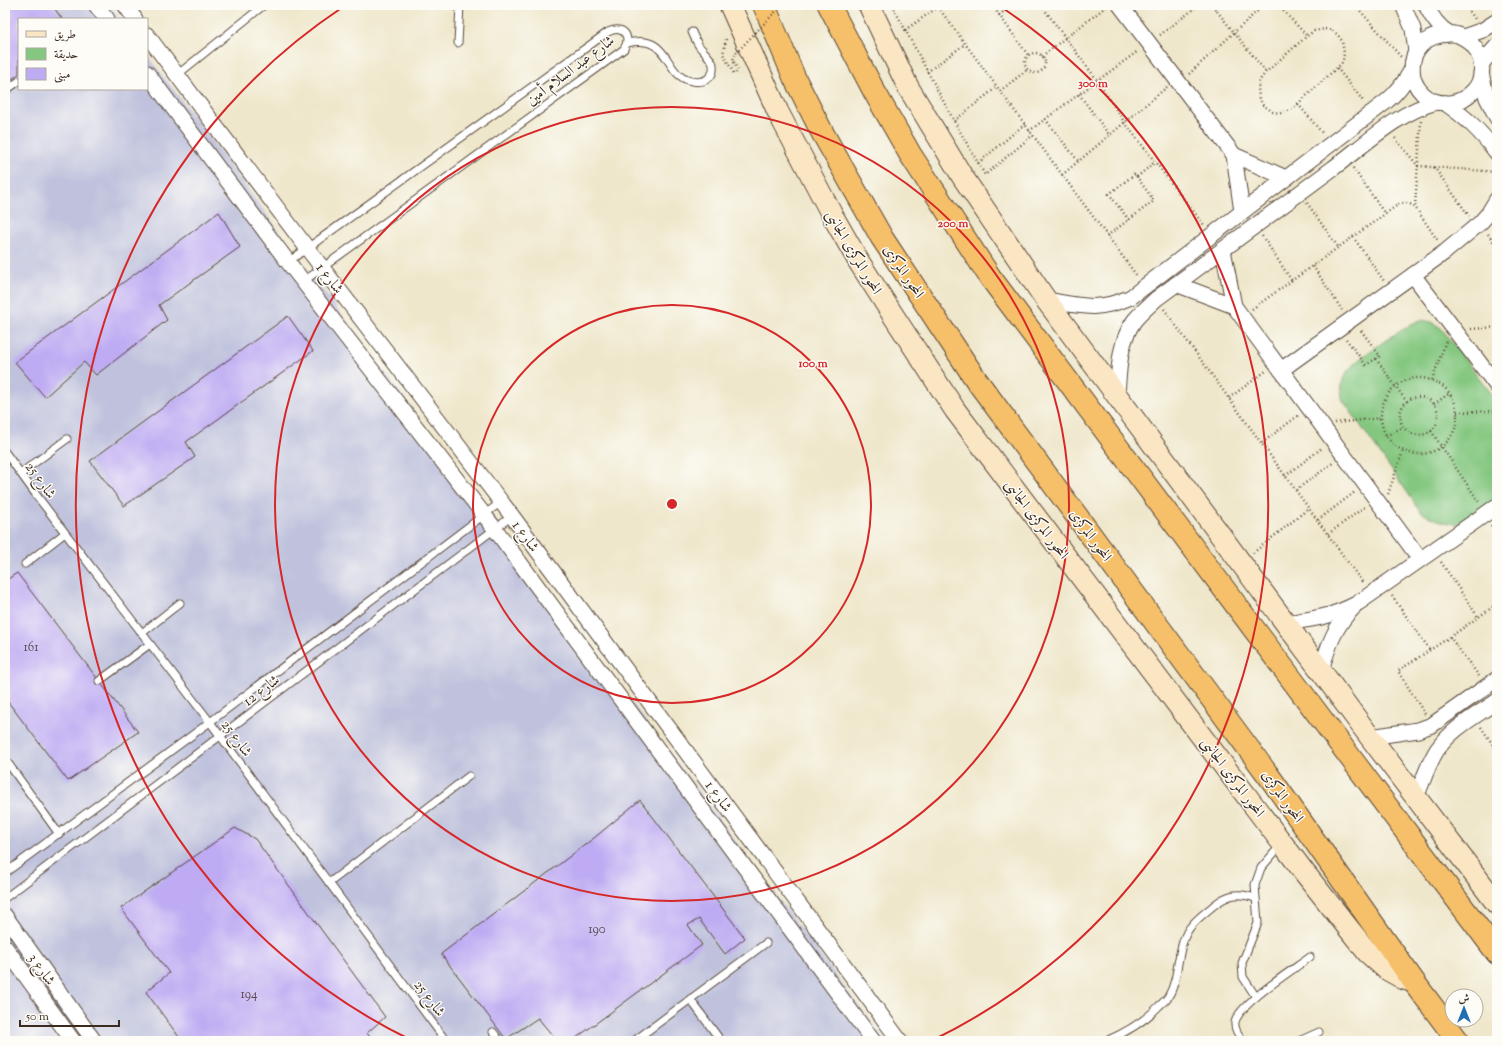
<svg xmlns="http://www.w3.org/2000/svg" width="1502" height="1046" viewBox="0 0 1502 1046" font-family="'Sorts Mill Goudy',Amiri,serif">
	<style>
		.industrial { fill: #c0c2dd }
		.green { fill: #84c780; stroke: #60784f }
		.building { fill: #beabf3 }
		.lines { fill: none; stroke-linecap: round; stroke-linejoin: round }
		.service-casing { stroke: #564638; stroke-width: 9 }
		.minor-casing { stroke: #564638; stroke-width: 17 }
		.secondary-casing { stroke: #564638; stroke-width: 23 }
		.trunk-casing { stroke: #564638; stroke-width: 24 }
		.path { stroke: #564638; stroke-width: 2.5; stroke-dasharray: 1 3; stroke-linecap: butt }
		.service { stroke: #fff; stroke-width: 7 }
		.minor { stroke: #fff; stroke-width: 15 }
		.secondary { stroke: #fbe6c4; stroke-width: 21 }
		.trunk { stroke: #f6c06b; stroke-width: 22 }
		.path-bridge { stroke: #564638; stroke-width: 2.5; stroke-dasharray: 1 3; stroke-linecap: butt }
		.ring { fill: none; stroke: #d62828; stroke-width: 2 }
		.labels { text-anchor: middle; stroke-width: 3; stroke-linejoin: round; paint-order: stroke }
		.number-label { font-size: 13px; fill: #5c4a53 }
		.street-label { font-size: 15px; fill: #3b2a1e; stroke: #fdfcf7 }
		.centre { fill: #d62828; stroke: #fdfcf7; stroke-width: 2 }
		.ring-label { font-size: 12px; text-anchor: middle; font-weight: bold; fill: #d62828; stroke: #fdfcf7; stroke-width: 3; stroke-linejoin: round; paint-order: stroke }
	</style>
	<rect width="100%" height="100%" fill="#fdfcf7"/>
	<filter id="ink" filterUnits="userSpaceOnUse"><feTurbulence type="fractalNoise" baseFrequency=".025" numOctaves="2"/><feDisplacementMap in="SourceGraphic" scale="8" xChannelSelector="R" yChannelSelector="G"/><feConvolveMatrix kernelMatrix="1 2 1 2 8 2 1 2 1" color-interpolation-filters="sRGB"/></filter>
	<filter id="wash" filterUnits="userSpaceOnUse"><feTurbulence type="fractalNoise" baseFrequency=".012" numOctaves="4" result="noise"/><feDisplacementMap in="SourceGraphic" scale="16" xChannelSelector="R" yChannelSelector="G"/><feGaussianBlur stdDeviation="0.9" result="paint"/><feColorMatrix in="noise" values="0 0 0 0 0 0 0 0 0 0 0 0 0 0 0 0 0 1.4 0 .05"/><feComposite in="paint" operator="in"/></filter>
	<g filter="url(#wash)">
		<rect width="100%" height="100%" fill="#efe7cb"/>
		<!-- industrial -->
		<path class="industrial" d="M5,5H110L121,19H19V89H147V54L885,1041H5Z"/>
		<!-- green -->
		<path class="green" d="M1421,320L1432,322L1441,328L1497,401V498C1488,504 1472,518 1463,522C1452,527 1430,518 1421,512L1342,399C1341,391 1341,382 1345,375C1353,359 1395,335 1411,324Z"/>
		<g id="blocks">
			<!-- building -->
			<g class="building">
				<path d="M5,5H52L62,19H19V74L5,84Z"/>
				<path d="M219,212L240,247L159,305L167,320L96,375L84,362L45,397L15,362Z"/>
				<path d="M288,316L313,351L186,442L195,457L124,506L90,461Z"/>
				<path d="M17,573L138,732L68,781L5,698V581Z"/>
				<path d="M640,800L745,938L725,954L699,919L688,925L702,945L572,1041H557L538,1018L506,1039L441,954L594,838Z"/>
				<path d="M235,828L255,839L385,1017L367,1033L373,1041H182L146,992L169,973L121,908Z"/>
			</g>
		</g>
	</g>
	<g filter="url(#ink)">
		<use href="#blocks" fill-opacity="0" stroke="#564638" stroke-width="1"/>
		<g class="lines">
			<!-- service casing -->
			<g class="service-casing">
				<g id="service">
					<path d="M458,43L460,5"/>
					<path d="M627,43C636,41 645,40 654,45C666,52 669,66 679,75C688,83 709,86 713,71C713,69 714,65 712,62C709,56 703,51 699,46C696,41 694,37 692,32"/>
					<path d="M177,75L264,5"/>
					<path d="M5,91L19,81"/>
					<path d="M288,262L608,32C622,25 632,35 624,49L304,281"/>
					<path d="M5,452L40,500L210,722L446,1041"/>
					<path d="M21,473L67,439"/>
					<path d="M25,564L65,533"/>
					<path d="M142,633L180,603"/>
					<path d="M99,681L150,644"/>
					<path d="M5,759L59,834"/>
					<path d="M5,873L210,722L501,502"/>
					<path d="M329,883L469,776"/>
					<path d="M5,898L512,516"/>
					<path d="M1256,997L1243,977L1242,963L1258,923L1255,885L1261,868L1281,845"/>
					<path d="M690,999L721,1041"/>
					<path d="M493,1032L500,1041"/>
					<path d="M634,1041L766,943"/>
					<path d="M1106,1041C1127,1032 1144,1022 1159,1006C1162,1003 1166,1000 1168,997C1180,978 1176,951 1187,932C1193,921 1204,914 1213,906C1228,894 1237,892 1255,898"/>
					<path d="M1244,1041C1239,1036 1234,1029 1235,1022C1240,1003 1293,970 1310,957"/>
					<path d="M1299,1041L1319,1032"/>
				</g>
			</g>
			<!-- minor casing -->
			<g class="minor-casing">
				<g id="minor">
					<path d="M96,5L107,19"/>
					<path d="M125,5L135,19"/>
					<path d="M1120,5L1234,155L1286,178"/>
					<path d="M1403,5L1413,29L1416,52"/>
					<path d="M1426,5C1431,16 1438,27 1449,33C1452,34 1455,34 1458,35C1467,39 1476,46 1479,56C1484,67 1482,81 1474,90C1467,98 1459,102 1450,103C1403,106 1396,35 1450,34"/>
					<path d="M147,35L307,248L512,516L900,1041"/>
					<path d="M1463,37L1483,30L1497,21"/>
					<path d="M1481,64L1497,46"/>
					<path d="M147,73L288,262L495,529L873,1041"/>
					<path d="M1481,73L1487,98L1497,118"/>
					<path d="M1445,103C1467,118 1481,132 1497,153"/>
					<path d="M1234,155L1242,212"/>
					<path d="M1223,250L1234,306L1420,559"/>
					<path d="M1413,275L1497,386"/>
					<path d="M1176,284L1234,306"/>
					<path d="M1046,300C1081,306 1097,312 1131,297L1387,101C1398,92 1405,82 1412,69"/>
					<path d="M1281,370L1445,252L1480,223L1488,214L1497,199"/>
					<path d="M1117,395C1119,370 1119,342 1134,321C1141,312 1149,306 1156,299C1215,255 1274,212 1332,169C1366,144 1395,114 1436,102"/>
					<path d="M1286,623C1314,619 1332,617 1358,603L1497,506"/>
					<path d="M1321,670C1328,647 1335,625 1353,608"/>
					<path d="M1370,737L1418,730L1432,725L1497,679"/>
					<path d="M1416,797C1423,781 1428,764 1437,750C1452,728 1476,716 1497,701"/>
					<path d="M5,916L94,1041"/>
					<path d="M5,947L73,1041"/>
				</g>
			</g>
			<!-- secondary casing -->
			<g class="secondary-casing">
				<g id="secondary">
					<path d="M730,5L778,112L831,213L859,262L891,312L955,410L1304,872L1368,953L1386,969L1404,979L1414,982"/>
					<path d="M869,5L908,87L962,176L1046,300L1370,737L1497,904"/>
				</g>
			</g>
			<!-- trunk casing -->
			<g class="trunk-casing">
				<g id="trunk">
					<path d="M764,5L794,77L822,132L882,238L977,381L1271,779L1414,982L1458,1041"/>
					<path d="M829,5L874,91L910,154L990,277L1497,953"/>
				</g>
			</g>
			<!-- path -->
			<g class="path">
				<path d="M892,5L954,121L985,175L1033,135"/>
				<path d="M992,5L1028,55"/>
				<path d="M1041,5L1097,80L1125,123L1204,225"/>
				<path d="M1212,5L1266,72"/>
				<path d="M1278,5L1307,36"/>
				<path d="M1355,5L1401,57"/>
				<path d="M1465,5L1475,19"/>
				<path d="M938,7L1137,276"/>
				<path d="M999,15L1013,5"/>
				<path d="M1325,29L1332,30L1338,35L1342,41L1344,53L1343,61L1341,64L1292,109L1281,113L1273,112L1263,105L1259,98L1258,88L1259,81L1266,72L1307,36L1314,31Z"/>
				<path d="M905,30L941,5"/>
				<path d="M1160,35L1199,5"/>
				<path d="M726,39L723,54L734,74L738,71L733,60L735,55"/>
				<circle cx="1035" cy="63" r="10"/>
				<path d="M1042,56L1107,6"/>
				<path d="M1337,68L1364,102"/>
				<path d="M927,72L965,44"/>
				<path d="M1189,74L1264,5"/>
				<path d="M1000,91L1027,70"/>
				<path d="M1079,94L1110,136"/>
				<path d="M1298,104L1323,134"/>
				<path d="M1045,119L1079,162"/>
				<path d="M954,121L997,87"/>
				<path d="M1029,131L1138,51"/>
				<path d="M1395,138L1418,166L1497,172"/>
				<path d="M978,163L1025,124"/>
				<path d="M1434,167L1469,216"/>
				<path d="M1353,168L1385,214"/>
				<path d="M1062,175L1167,87"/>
				<path d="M1137,177L1155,162"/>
				<path d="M1307,203L1338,247"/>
				<path d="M1415,206L1421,121"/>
				<path d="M1488,234L1497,247"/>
				<path d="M1107,236L1154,201L1135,174L1109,194L1129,220"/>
				<path d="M1262,236L1292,281"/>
				<path d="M1353,237L1384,281"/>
				<path d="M1313,266L1342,310"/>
				<path d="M1164,309L1363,583"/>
				<path d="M1252,309L1399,204C1406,202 1409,203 1415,207L1438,241"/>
				<path d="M1471,329L1497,327"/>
				<path d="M1346,339L1366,365L1380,356L1360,329"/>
				<path d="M1376,359L1407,402"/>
				<circle cx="1419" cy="416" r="38"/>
				<path d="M1432,380L1446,341"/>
				<circle cx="1419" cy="416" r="19"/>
				<path d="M1229,398L1266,371"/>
				<path d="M1434,404L1450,393"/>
				<path d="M1457,412L1497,411"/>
				<path d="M1335,423L1381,418"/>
				<path d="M1431,431L1479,502"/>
				<path d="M1386,436L1403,427"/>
				<path d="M1262,443L1299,415"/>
				<path d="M1285,476L1322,448"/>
				<path d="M1296,490L1334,462"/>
				<path d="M1388,494L1403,451"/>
				<path d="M1318,520L1355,492"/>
				<path d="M1491,525L1497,535"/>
				<path d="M1328,534L1366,506"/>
				<path d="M1253,553L1309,508"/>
				<path d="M1441,562L1478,617"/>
				<path d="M1392,596L1430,650"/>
				<path d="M1479,676L1450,637L1497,604"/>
				<path d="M1425,714L1398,671L1450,637"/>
				<path d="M1481,727L1497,751"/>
			</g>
			<!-- service -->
			<use href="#service" class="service"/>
			<!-- minor -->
			<use href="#minor" class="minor"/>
			<!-- secondary -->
			<use href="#secondary" class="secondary"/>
			<!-- trunk -->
			<use href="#trunk" class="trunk"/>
			<!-- path-bridge -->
			<path class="path-bridge" d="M736,53L782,5"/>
		</g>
	</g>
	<!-- distance rings -->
	<g class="ring">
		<circle cx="672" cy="504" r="199"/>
		<circle cx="672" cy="504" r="397"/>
		<path d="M411 1040A596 596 0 0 1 343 7M1001 7A596 596 0 0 1 933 1040"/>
	</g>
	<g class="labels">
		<!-- number labels -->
		<g class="number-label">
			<text x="31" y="651">161</text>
			<text x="597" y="933">190</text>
			<text x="249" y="998">194</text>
		</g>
		<!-- street labels -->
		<g class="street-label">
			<text transform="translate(570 70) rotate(-37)" y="5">شارع عبد السلام أمين</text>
			<text transform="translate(854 252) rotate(59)" y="5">المحور المركزى الجانبى</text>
			<text transform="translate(904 271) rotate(56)" y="5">المحور المركزى</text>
			<text transform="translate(330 278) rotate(52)" y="5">شارع 1</text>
			<text transform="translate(41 480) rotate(54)" y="5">شارع 25</text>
			<text transform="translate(1037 519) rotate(53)" y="5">المحور المركزى الجانبى</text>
			<text transform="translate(1091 535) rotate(54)" y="5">المحور المركزى</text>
			<text transform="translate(526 536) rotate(54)" y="5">شارع 1</text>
			<text transform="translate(261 690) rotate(-37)" y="5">شارع 12</text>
			<text transform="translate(237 738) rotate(54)" y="5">شارع 25</text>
			<text transform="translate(1233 777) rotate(53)" y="5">المحور المركزى الجانبى</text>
			<text transform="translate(719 796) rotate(54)" y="5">شارع 1</text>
			<text transform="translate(1283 796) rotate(55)" y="5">المحور المركزى</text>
			<text transform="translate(42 969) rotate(55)" y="5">شارع 3</text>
			<text transform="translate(430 998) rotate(53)" y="5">شارع 25</text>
		</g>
	</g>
	<circle cx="672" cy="504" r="6" class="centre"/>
	<g class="ring-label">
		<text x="1093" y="87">300 m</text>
		<text x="953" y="227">200 m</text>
		<text x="813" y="367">100 m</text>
	</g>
	<!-- margin -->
	<rect width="1502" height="1046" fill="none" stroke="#fdfcf7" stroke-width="20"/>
	<!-- legend -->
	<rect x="18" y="18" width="130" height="72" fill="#fdfcf7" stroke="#afa8a0"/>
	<rect x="26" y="31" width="20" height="6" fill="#fbe6c4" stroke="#afa8a0"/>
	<text x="54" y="38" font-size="12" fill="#3b2a1e">طريق</text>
	<rect x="26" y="48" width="20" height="12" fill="#84c780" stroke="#afa8a0"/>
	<text x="54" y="58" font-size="12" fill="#3b2a1e">حديقة</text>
	<rect x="26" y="68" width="20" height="12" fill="#beabf3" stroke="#afa8a0"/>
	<text x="54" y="78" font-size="12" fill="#3b2a1e">مبنى</text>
	<!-- north arrow -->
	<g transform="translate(1464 1008)"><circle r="19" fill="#fdfcf7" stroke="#afa8a0"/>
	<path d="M0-3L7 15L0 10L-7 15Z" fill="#1f6fb2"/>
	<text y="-6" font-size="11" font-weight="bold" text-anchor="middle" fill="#3b2a1e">ش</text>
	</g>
	<!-- scale -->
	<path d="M20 1020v6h99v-6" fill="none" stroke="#3b2a1e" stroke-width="2"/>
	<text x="26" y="1020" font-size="12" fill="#3b2a1e" stroke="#fdfcf7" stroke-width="3" paint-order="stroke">50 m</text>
</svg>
